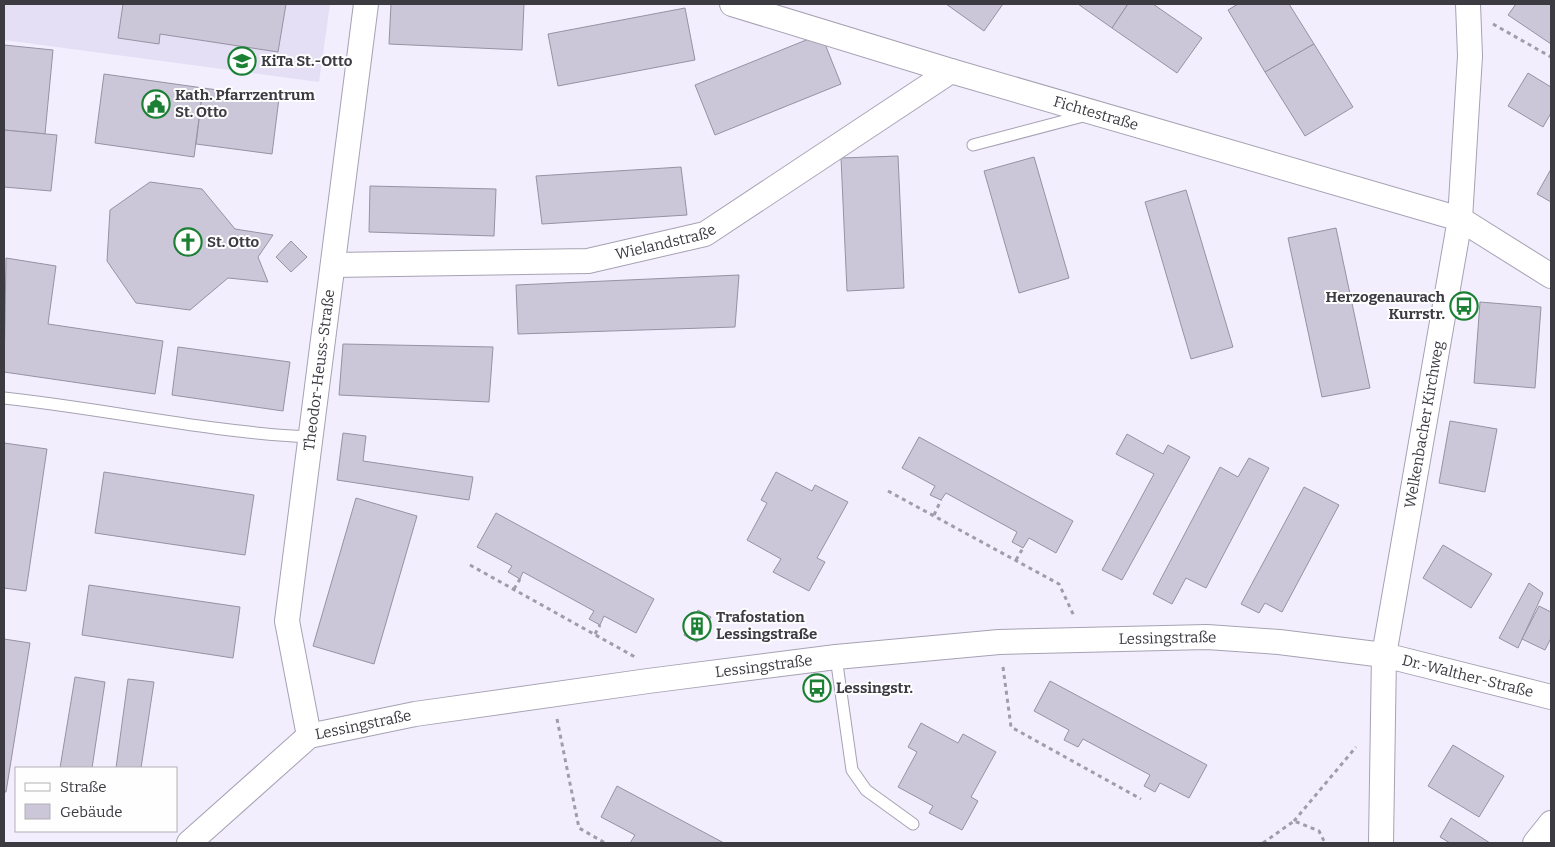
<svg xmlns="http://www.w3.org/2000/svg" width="1555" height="847" viewBox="0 0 1555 847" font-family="Bitter,serif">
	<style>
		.built { fill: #e4dff4 }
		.building { fill: #cbc6d8; stroke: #9692a3 }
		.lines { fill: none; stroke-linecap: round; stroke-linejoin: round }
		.service-casing { stroke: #a6a2b3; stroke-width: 13 }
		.minor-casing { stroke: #a6a2b3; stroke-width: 26 }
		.path { stroke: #a09da9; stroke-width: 3; stroke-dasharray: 4 4; stroke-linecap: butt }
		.service { stroke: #fff; stroke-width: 11 }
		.minor { stroke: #fff; stroke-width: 24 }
		.labels { text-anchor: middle; stroke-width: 4; stroke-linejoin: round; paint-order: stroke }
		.poi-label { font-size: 15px; font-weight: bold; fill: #3d3b42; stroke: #fefefe; text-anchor: start }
		.street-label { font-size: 15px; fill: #3d3b42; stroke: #fefefe }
	</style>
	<rect width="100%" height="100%" fill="#f2eefd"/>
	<!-- built -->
	<path class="built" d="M4,4H330L319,82L4,40Z"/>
	<!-- building -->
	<g class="building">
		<path d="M123,4H286L278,52L160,34L159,44L118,38Z"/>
		<path d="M391,4H524L522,50L389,44Z"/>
		<path d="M946,4H1003L984,31Z"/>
		<path d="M1078,4H1128L1112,28Z"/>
		<path d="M1128,4H1153L1202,38L1177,73L1112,28Z"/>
		<path d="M1238,4H1289L1314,44L1265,72L1228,10Z"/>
		<path d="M1516,4H1551V44L1508,15Z"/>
		<path d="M685,8L695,60L558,86L548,34Z"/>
		<path d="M821,34L841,84L715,135L695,85Z"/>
		<path d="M1314,44L1353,107L1305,136L1265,72Z"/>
		<path d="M4,45L53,50L45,134L4,130Z"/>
		<path d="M1528,73L1551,87V113L1543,127L1508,106Z"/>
		<path d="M104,74L203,88L194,157L95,143Z"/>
		<path d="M203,88L279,98L272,154L196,144Z"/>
		<path d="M4,130L57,135L51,191L4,187Z"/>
		<path d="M898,156L904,288L847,291L841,158Z"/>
		<path d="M1034,157L1069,278L1019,293L984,171Z"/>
		<path d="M681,167L687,215L542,224L536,176Z"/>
		<path d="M1551,169V202L1537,194Z"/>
		<path d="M150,182L202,189L235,229L273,235L258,257L268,282L228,278L190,310L136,303L107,261L110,210Z"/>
		<path d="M370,186L496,189L494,236L369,232Z"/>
		<path d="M1186,190L1233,347L1191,359L1145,202Z"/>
		<path d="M1336,228L1370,388L1322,397L1288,238Z"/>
		<path d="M291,241L307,257L291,272L276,257Z"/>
		<path d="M6,258L56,266L48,324L163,341L155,394L4,372Z"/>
		<path d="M739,275L735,327L518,334L516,285Z"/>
		<path d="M1480,302L1541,307L1535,388L1474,383Z"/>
		<path d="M343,344L493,347L489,402L339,395Z"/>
		<path d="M178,347L290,362L283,411L172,395Z"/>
		<path d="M1450,421L1497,429L1485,492L1439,483Z"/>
		<path d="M343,433L366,436L363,461L473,477L469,500L337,480Z"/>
		<path d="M1127,434L1163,454L1168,445L1190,457L1122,580L1102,570L1154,474L1116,454Z"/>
		<path d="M919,437L1073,521L1056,553L1029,538L1023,548L1012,542L1017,532L946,493L941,500L930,495L935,486L902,468Z"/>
		<path d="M4,443L47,449L26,591L4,588Z"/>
		<path d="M1249,458L1269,468L1206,588L1186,578L1172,604L1153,594L1220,467L1238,477Z"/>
		<path d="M104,472L254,495L245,555L95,533Z"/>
		<path d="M776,472L812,491L815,485L848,502L817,558L825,562L809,591L773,572L781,559L747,540L767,503L761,500Z"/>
		<path d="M1304,487L1339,505L1282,612L1265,603L1259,613L1241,604Z"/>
		<path d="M356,498L417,516L374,664L313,646Z"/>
		<path d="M496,513L654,599L636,633L604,616L600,625L589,619L594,611L523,572L520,579L508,572L512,566L477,547Z"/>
		<path d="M1443,545L1492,574L1471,608L1423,578Z"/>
		<path d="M1529,583L1543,593L1518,648L1499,638Z"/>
		<path d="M89,585L240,607L233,658L82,635Z"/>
		<path d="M1539,606L1551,612V638L1545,650L1522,639Z"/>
		<path d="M698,610L711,617L697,642L684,635Z"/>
		<path d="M4,639L30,643L6,792H4Z"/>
		<path d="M75,677L105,682L92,768H60Z"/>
		<path d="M128,679L154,682L141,768H116Z"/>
		<path d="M1050,681L1207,765L1189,798L1160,783L1155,792L1144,786L1150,775L1083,739L1078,747L1064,740L1069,730L1034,711Z"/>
		<path d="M921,723L958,743L963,734L996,752L971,797L978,801L962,830L929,813L933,806L898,787L917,752L908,747Z"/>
		<path d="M1453,745L1504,776L1479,817L1428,786Z"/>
		<path d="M617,786L724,843H630L635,835L601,817Z"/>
		<path d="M1451,818L1490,843H1450L1440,837Z"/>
	</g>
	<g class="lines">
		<!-- service casing -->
		<g class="service-casing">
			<g id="service">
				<path d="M973,145L1087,115"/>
				<path d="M4,398C107,409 206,432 310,437"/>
				<path d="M836,657L852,770L866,790L913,824"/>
			</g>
		</g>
		<!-- minor casing -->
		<g class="minor-casing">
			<g id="minor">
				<path id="s1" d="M732,4L951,71L1460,219L1551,276"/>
				<path id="s2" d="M333,265L588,261L705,234L951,71"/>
				<path id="s3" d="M309,736L287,621L366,4"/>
				<path id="s4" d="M189,843L309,736L415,714L648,681L836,657L999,642L1207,637L1279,642L1384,655L1551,697"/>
				<path id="s5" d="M1381,843L1384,655L1460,219L1470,56L1468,4"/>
				<path d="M1535,843L1551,823"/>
			</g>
		</g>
		<!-- path -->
		<g class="path">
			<path d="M1493,24L1551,57"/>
			<path d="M888,491L1059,584L1074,616"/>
			<path d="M934,515L941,500"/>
			<path d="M1016,560L1023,548"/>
			<path d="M470,565L635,657"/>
			<path d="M514,589L520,579"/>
			<path d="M595,634L600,625"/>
			<path d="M1003,667L1011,727L1141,799"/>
			<path d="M557,719L579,828L605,843"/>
			<path d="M1294,821L1356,747"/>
			<path d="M1263,843L1294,821L1319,831L1325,843"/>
		</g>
		<!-- service -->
		<use href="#service" class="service"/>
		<!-- minor -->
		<use href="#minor" class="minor"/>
	</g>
	<!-- icons -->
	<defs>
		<g id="school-ring" transform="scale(1.4375)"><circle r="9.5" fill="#fefefe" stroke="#1c8034" stroke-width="1.5"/><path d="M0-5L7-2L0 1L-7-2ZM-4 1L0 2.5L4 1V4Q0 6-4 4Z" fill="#1c8034"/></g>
		<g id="civic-ring" transform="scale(1.4375)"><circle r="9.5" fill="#fefefe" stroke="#1c8034" stroke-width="1.5"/><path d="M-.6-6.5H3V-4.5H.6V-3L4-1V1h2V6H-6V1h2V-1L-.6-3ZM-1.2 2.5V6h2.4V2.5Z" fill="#1c8034"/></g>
		<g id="church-ring" transform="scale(1.4375)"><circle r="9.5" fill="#fefefe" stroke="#1c8034" stroke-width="1.5"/><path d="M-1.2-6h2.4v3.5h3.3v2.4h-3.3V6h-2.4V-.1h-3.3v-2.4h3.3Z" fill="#1c8034"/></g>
		<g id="bus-ring" transform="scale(1.4375)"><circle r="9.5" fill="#fefefe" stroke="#1c8034" stroke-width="1.5"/><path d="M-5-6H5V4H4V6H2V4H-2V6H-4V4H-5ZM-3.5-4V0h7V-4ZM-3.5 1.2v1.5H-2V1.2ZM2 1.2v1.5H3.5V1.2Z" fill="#1c8034"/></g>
		<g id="building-ring" transform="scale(1.4375)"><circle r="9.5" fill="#fefefe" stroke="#1c8034" stroke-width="1.5"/><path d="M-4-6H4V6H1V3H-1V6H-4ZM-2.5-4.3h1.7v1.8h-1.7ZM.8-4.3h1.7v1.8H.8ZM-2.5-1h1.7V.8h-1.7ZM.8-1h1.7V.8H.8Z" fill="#1c8034"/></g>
	</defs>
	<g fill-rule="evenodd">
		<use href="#school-ring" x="242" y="61"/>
		<use href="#civic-ring" x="156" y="104"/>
		<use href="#church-ring" x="188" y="242"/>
		<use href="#bus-ring" x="1464" y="306"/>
		<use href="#building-ring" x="697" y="626"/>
		<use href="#bus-ring" x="817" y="688"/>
	</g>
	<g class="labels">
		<!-- poi labels -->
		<g class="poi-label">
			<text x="261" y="66">KiTa St.-Otto</text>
			<text x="175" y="100">Kath. Pfarrzentrum<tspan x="175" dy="17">St. Otto</tspan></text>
			<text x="207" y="247">St. Otto</text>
			<text x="1445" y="302" text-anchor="end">Herzogenaurach<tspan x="1445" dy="17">Kurrstr.</tspan></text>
			<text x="716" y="622">Trafostation<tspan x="716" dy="17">Lessingstraße</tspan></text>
			<text x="836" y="693">Lessingstr.</text>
		</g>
		<!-- street labels -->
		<g class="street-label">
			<text dy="5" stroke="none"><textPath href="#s1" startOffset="380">Fichtestraße</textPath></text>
			<text dy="5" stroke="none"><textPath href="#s2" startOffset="335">Wielandstraße</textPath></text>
			<text dy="5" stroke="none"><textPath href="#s3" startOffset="370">Theodor-Heuss-Straße</textPath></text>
			<text dy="5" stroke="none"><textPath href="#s5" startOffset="422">Welkenbacher Kirchweg</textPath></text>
			<text dy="5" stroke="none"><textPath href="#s4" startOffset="1026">Lessingstraße</textPath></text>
			<text dy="5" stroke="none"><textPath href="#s4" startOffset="621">Lessingstraße</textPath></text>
			<text dy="5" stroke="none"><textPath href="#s4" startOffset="1330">Dr.-Walther-Straße</textPath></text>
			<text dy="5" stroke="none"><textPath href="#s4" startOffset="216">Lessingstraße</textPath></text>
		</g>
	</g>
	<!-- border -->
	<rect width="1555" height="847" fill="none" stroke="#3d3b42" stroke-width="10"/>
	<!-- legend -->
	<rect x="15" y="767" width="162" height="65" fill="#fefefe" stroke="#b1b0b3"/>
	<rect x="25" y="783" width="25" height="8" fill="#ffffff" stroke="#b1b0b3"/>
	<text x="60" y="792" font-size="15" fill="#3d3b42">Straße</text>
	<rect x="25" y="804" width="25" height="15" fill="#cbc6d8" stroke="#b1b0b3"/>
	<text x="60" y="817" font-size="15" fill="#3d3b42">Gebäude</text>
</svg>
